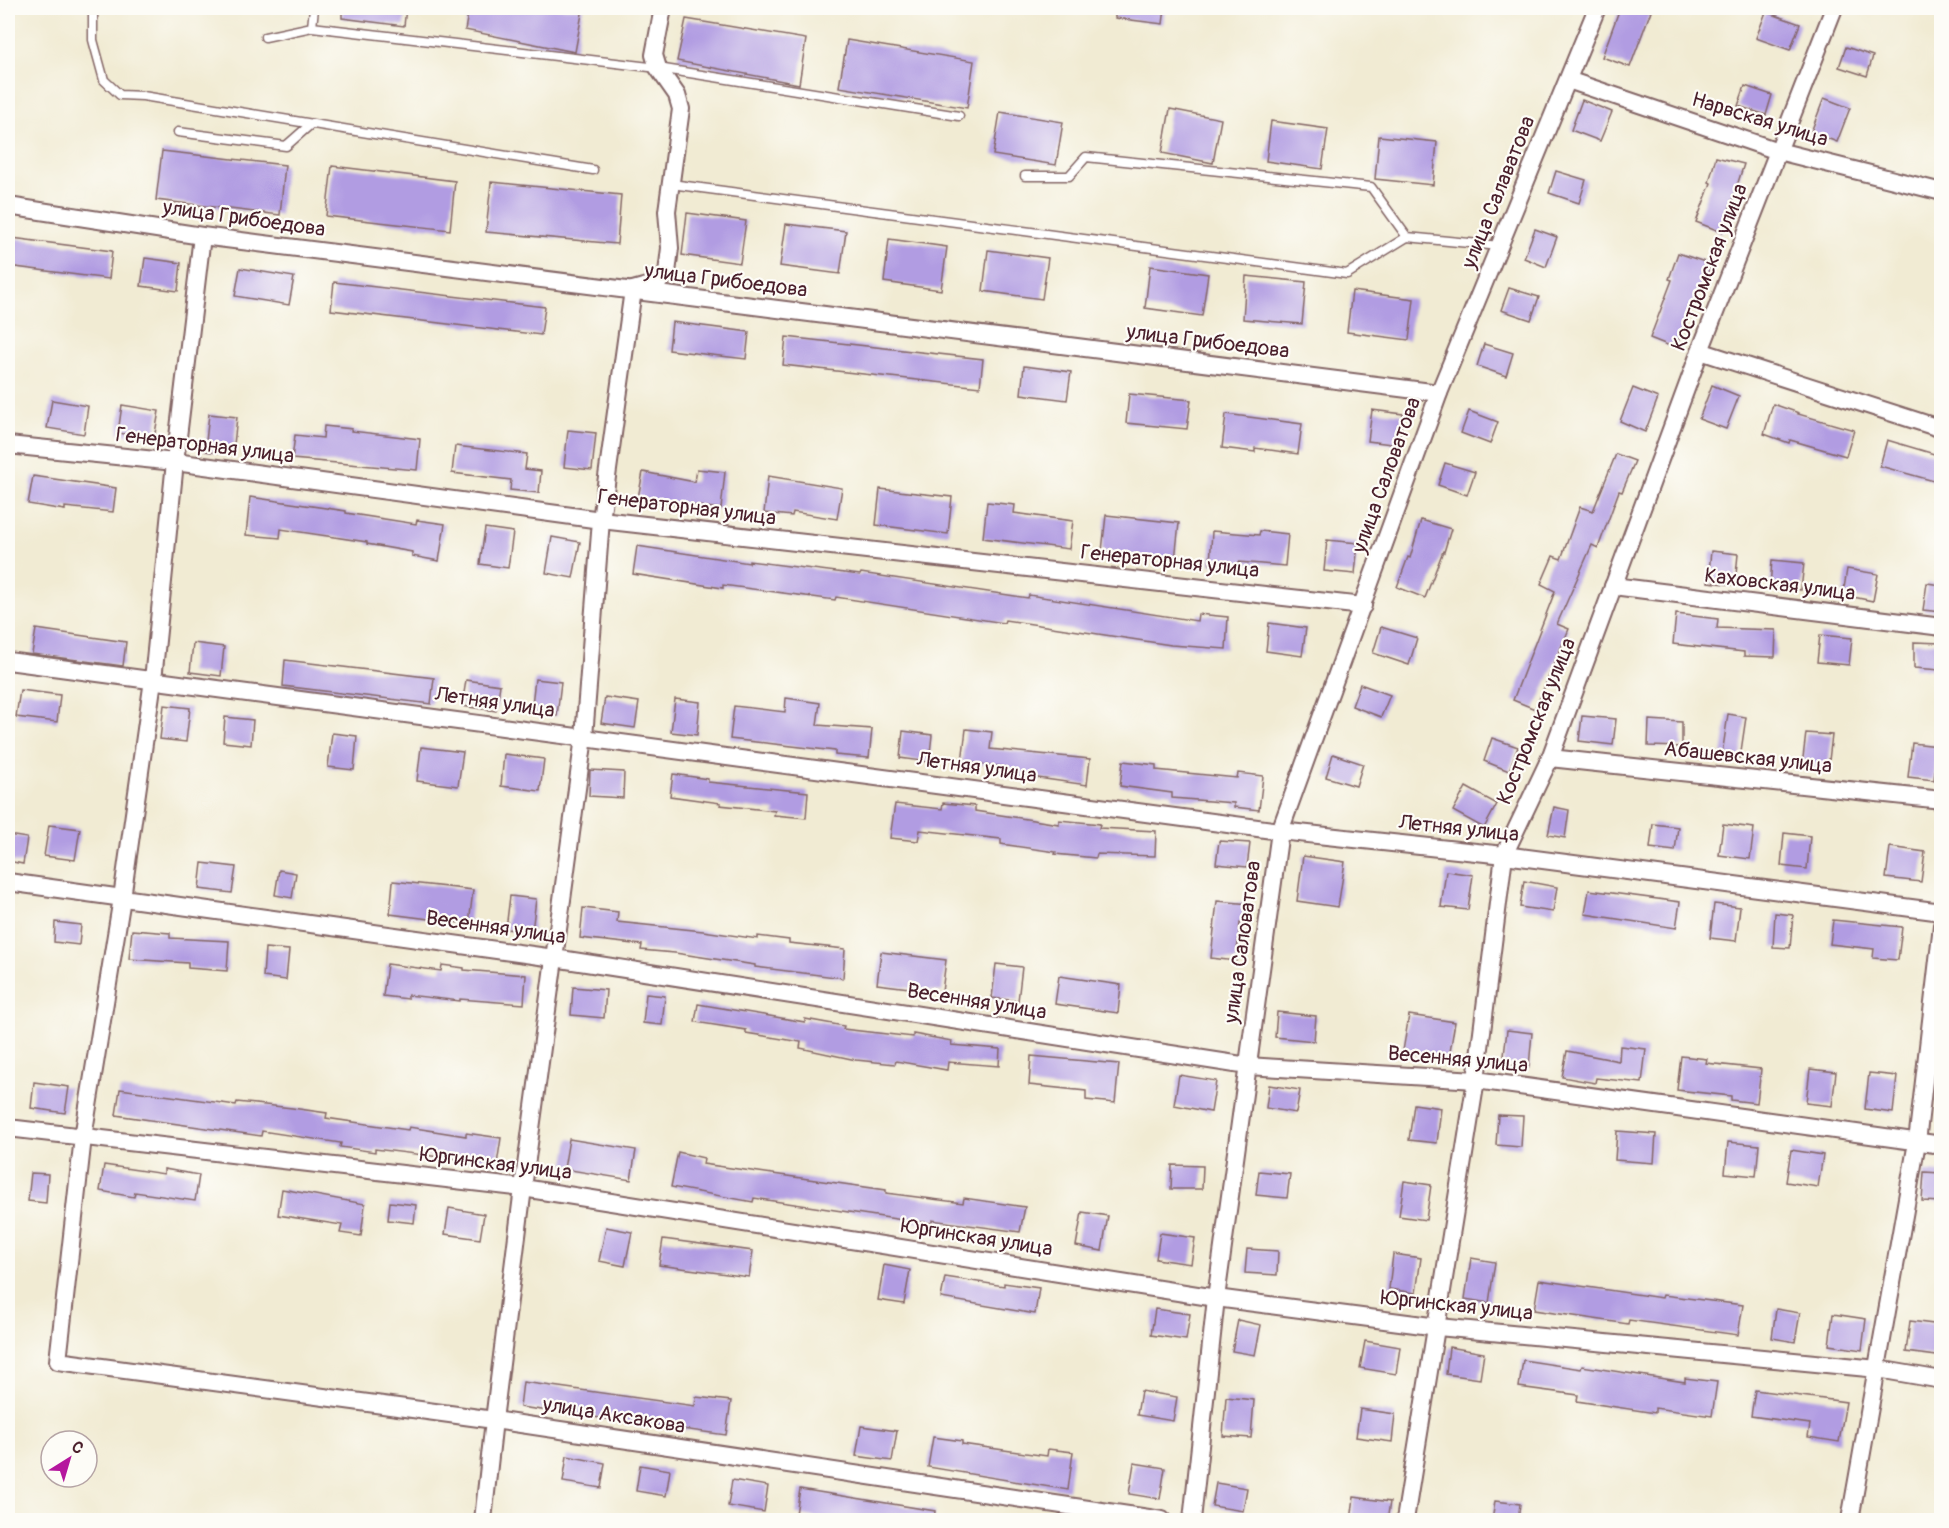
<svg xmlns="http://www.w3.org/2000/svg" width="1949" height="1528" viewBox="0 0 1949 1528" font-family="Pangolin,sans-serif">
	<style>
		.building { fill: #b19ce2 }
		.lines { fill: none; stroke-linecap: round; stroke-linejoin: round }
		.lane-casing { stroke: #846666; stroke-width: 11 }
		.street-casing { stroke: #846666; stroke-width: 20 }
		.lane { stroke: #fff; stroke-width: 8 }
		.street { stroke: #fff; stroke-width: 16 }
		.labels { text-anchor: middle; stroke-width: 4.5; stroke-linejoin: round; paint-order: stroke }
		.street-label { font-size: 21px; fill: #4a1f2b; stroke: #fdfcf7 }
	</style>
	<rect width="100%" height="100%" fill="#fdfcf7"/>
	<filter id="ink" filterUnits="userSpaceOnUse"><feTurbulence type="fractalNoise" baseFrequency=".0167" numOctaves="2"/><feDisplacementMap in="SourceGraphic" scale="12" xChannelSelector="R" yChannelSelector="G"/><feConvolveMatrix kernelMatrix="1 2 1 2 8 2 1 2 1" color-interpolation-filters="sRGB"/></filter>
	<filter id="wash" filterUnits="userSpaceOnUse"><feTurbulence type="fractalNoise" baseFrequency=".008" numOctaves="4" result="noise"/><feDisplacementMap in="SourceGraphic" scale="24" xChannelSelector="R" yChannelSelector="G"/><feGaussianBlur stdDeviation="1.35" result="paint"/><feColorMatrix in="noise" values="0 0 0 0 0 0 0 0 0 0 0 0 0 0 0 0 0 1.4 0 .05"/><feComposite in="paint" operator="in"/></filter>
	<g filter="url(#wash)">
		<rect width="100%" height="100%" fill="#f1ebd3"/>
		<g id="blocks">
			<!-- building -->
			<g class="building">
				<path d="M342,8H406L404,26L342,18Z"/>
				<path d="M469,8H583L575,52L465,30Z"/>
				<path d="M1115,8H1165L1163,24L1115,18Z"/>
				<path d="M1620,8H1652L1630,67L1602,57Z"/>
				<path d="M1766,12L1800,24L1790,50L1756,38Z"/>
				<path d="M686,19L806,39L799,84L677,61Z"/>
				<path d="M847,40L974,61L967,108L839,87Z"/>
				<path d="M1846,47L1873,56L1867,76L1839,67Z"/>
				<path d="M1745,86L1772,95L1766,115L1738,106Z"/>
				<path d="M1824,98L1850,108L1837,142L1811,132Z"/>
				<path d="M1582,100L1612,112L1600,141L1571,130Z"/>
				<path d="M1170,109L1221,119L1213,163L1162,153Z"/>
				<path d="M1000,112L1063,122L1056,165L993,155Z"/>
				<path d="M1271,121L1328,129L1322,169L1266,161Z"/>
				<path d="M1379,136L1437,142L1433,185L1375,179Z"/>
				<path d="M162,151L285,165L280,215L156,200Z"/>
				<path d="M1716,157L1744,164L1722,232L1696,222L1711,183L1709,182Z"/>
				<path d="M332,166L455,181L450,230L326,216Z"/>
				<path d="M1556,171L1586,180L1579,203L1549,193Z"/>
				<path d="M491,182L621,195L617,244L486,232Z"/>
				<path d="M687,213L746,221L740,263L682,255Z"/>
				<path d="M786,224L846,231L840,274L780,266Z"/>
				<path d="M1535,229L1557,237L1546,267L1524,258Z"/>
				<path d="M12,238L112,251L109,279L8,266Z"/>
				<path d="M889,239L947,247L941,290L884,282Z"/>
				<path d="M988,250L1048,258L1042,299L983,291Z"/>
				<path d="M1678,253L1711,264L1703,290L1699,289L1675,348L1650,338L1672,280L1669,279Z"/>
				<path d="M145,258L181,263L178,291L141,286Z"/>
				<path d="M1150,266L1208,274L1202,316L1145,308Z"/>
				<path d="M240,268L294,277L289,305L235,296Z"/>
				<path d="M1246,276L1306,282L1302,324L1243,319Z"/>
				<path d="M334,282L545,307L541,335L331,310Z"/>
				<path d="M1509,288L1539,297L1531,320L1501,310Z"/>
				<path d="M1352,291L1414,299L1409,340L1347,332Z"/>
				<path d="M672,322L749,332L746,359L669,350Z"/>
				<path d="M786,337L983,359L980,387L783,365Z"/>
				<path d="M1484,344L1513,353L1506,376L1477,366Z"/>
				<path d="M1024,366L1071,372L1067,400L1021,394Z"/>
				<path d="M1712,385L1739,396L1726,429L1699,419Z"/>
				<path d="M1633,388L1658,398L1645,432L1620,421Z"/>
				<path d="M1129,394L1191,400L1187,429L1126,423Z"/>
				<path d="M52,400L88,406L84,434L47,428Z"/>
				<path d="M1773,404L1799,413L1798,414L1854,430L1846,456L1790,440L1789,443L1764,434Z"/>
				<path d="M122,405L159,411L154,439L118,433Z"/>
				<path d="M1372,410L1403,414L1399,445L1368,441Z"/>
				<path d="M1469,411L1498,422L1490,444L1461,433Z"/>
				<path d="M209,414L237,417L233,454L205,451Z"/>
				<path d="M1226,414L1302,424L1298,454L1255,448V452L1222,448Z"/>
				<path d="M324,426L352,429L351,431L420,439L417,470L292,459L295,435L323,438Z"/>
				<path d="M568,430L596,433L592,470L564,467Z"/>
				<path d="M1887,440L1941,456V483L1880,466Z"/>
				<path d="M455,446L527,454L525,469L541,471L539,493L510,490L511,480L452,473Z"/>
				<path d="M1616,454L1635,461L1622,492L1619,491L1598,548L1592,545L1557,624L1569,629L1535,709L1513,700L1555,591L1541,584L1553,556L1561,559L1580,507L1593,511Z"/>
				<path d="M1445,463L1475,472L1467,495L1438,485Z"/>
				<path d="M697,469L725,472L721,509L638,498L643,472L695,482Z"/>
				<path d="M33,476L116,488L113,512L65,507V510L28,504Z"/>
				<path d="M768,476L842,488L837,519L793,512L792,516L764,513Z"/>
				<path d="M880,489L952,497L948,534L876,525Z"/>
				<path d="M250,497L346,511V513L416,524L417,520L445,524L439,561L412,556V552L367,544V542L281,529L280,538L246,535Z"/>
				<path d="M987,502L1015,505L1014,513L1073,521L1069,549L983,538Z"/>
				<path d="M1106,515L1179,523L1175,560L1102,551Z"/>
				<path d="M1421,520L1451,529L1444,552L1443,551L1425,598L1397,587L1408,557L1410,558Z"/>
				<path d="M485,528L513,532L508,568L480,564Z"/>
				<path d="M1212,531L1259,535L1260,531L1288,534L1285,566L1239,562L1238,566L1210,564Z"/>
				<path d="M552,537L580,542L573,578L546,573Z"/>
				<path d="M1327,540L1358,543L1355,574L1324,571Z"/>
				<path d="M637,546L749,563V561L860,575L861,573L1028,598L1029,595L1197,621L1198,614L1228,617L1226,649L1171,645L1005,620L1004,623L836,597L835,600L723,585V588L633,574Z"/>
				<path d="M1711,551L1738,554L1735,585L1708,582Z"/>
				<path d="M1772,560L1804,563L1801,590L1770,587Z"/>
				<path d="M1847,569L1878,574L1873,601L1843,595Z"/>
				<path d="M1927,583L1941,585V612L1923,610Z"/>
				<path d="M1676,614L1718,619L1717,628L1776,630L1775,657L1744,656V652L1673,644Z"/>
				<path d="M1269,623L1306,628L1302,656L1266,651Z"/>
				<path d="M1381,627L1417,638L1409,665L1373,653Z"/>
				<path d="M36,629L126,642L123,666L32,654Z"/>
				<path d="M1820,635L1852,638L1849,665L1817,662Z"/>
				<path d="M1914,642L1941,643V670L1914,668Z"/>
				<path d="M193,643L224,647L221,676L190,672Z"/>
				<path d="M285,660L434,678L431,704L283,686Z"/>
				<path d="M535,679L561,682L557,716L531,713Z"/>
				<path d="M466,680L500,685L496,711L462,706Z"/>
				<path d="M1360,684L1390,695L1381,717L1352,706Z"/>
				<path d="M20,690L60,695L57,722L16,717Z"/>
				<path d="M605,697L639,702L635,728L601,723Z"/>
				<path d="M786,698L820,703L817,725L872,729L869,758L835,755V751L730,739L734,706L785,712Z"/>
				<path d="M675,699L700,702L697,735L671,732Z"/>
				<path d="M164,705L190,708L186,742L160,739Z"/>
				<path d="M1728,714L1746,717L1740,758L1722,755Z"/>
				<path d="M1582,716L1616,719L1613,745L1579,741Z"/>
				<path d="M225,717L253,720L251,745L223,742Z"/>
				<path d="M1649,720L1682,722V747L1648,746Z"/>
				<path d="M966,729L992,732L990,749L1090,759L1087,785L1038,778L1004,777L1005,767L962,762Z"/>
				<path d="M903,731L932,735L929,762L900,758Z"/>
				<path d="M332,733L357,736L354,770L328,767Z"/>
				<path d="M1806,733L1832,735L1828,769L1802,766Z"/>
				<path d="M1492,738L1518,747L1509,771L1484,761Z"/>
				<path d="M1912,743L1938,746L1934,780L1908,777Z"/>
				<path d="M421,747L463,752L458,786L417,781Z"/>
				<path d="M504,754L544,759L540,791L501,786Z"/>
				<path d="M1333,754L1363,764L1356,786L1326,777Z"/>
				<path d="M1123,761L1156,765V770L1237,778L1238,773L1263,776L1259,810L1234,807V803L1172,798V793L1120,786Z"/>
				<path d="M590,770L624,772L623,798L589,796Z"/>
				<path d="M673,774L708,779V782L808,792L806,818L774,815L775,811L720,805L721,803L670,796Z"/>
				<path d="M1466,787L1497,804L1484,828L1453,811Z"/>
				<path d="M943,803L975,806V811L1059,824V820L1100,824L1099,828L1156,831L1155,856L1097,854L1096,858L1055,854L1056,852L1001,844V839L920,830L918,841L890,838L895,804L942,809Z"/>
				<path d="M1554,807L1569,810L1565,838L1548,835Z"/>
				<path d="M1653,824L1678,827L1675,851L1650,848Z"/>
				<path d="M1723,824L1754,828L1750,859L1719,855Z"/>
				<path d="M49,825L80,829L75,860L44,856Z"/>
				<path d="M1784,833L1810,836L1807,869L1781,866Z"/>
				<path d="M8,835L27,838L23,864L8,861Z"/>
				<path d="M1219,841L1250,843L1247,867L1216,864Z"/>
				<path d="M1890,847L1925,852L1921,882L1886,878Z"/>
				<path d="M1303,856L1345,862L1338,907L1297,901Z"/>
				<path d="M202,863L236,867L232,893L199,889Z"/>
				<path d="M279,870L296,873L292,898L275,895Z"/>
				<path d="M1446,871L1473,875L1468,910L1441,907Z"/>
				<path d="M393,881L473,890L469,924L390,914Z"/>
				<path d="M1524,881L1557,887L1553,912L1520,907Z"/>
				<path d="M1589,890L1680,902L1676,928L1585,914Z"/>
				<path d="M510,896L536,899L532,932L506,929Z"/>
				<path d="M1217,901L1250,904L1248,924L1240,923L1236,961L1211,958Z"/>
				<path d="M1714,904L1740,907L1736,941L1710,938Z"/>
				<path d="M583,908L618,912L617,922L703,931L758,939V936L789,940V943L845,949L843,978L755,967V965L675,953L641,950L642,945L580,938Z"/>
				<path d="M1775,913L1793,915L1790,948L1773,947Z"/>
				<path d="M1833,920L1902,927L1898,960L1873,958L1874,949L1830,944Z"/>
				<path d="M55,922L81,925L79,945L54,942Z"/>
				<path d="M132,930L170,933V938L229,941L227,971L188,968V963L129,959Z"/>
				<path d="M265,948L289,950L286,980L263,977Z"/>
				<path d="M881,952L946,960L942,992L877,984Z"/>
				<path d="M387,964L441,971L442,965L464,968V970L526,975L524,1004L460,999V1001L408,995V999L383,996Z"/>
				<path d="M996,964L1022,967L1018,1001L992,998Z"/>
				<path d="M1059,976L1121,985L1118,1013L1055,1004Z"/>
				<path d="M573,987L606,990L604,1018L571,1015Z"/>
				<path d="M646,994L665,996L662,1025L643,1023Z"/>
				<path d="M698,1004L805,1022V1019L844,1026L843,1029L913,1037V1034L952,1041L951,1045L1000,1049L999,1066L948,1062L947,1070L896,1061L895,1064L856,1060L800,1048L801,1042L746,1033V1030L695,1022Z"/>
				<path d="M1277,1012L1316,1016L1314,1041L1275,1037Z"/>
				<path d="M1409,1015L1455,1022L1449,1058L1403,1051Z"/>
				<path d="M1507,1030L1532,1033L1529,1067L1503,1064Z"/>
				<path d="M1620,1046L1646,1049L1642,1083L1596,1078L1595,1083L1562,1077L1567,1051L1619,1061Z"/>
				<path d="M1031,1056L1119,1064L1115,1103L1086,1100V1091L1029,1085Z"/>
				<path d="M1681,1056L1707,1059L1706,1063L1761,1069L1757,1103L1731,1100V1096L1677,1090Z"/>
				<path d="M1810,1069L1836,1072L1832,1106L1806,1103Z"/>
				<path d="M1869,1073L1897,1076L1893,1113L1865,1109Z"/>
				<path d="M1179,1075L1216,1081L1211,1112L1174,1105Z"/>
				<path d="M34,1082L69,1087L65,1113L31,1108Z"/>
				<path d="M1269,1085L1300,1090L1296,1113L1266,1108Z"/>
				<path d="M120,1089L236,1105L237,1102L292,1108L327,1113L326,1118L408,1130L409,1127L466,1136V1133L501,1138L497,1164L375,1149V1152L340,1147L341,1143L262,1131L261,1136L116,1115Z"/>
				<path d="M1414,1104L1441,1108L1437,1143L1409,1140Z"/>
				<path d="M1498,1115L1523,1116L1521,1147L1496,1145Z"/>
				<path d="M1617,1131L1656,1134L1654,1163L1615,1160Z"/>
				<path d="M569,1139L636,1150L631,1180L564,1169Z"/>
				<path d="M1728,1142L1759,1145L1756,1176L1725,1173Z"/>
				<path d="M1791,1150L1823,1155L1818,1187L1786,1182Z"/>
				<path d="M678,1152L704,1158L703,1164L886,1190V1193L963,1203L964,1198L1025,1207L1020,1232L932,1220V1223L903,1220L754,1198L753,1202L671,1187Z"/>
				<path d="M104,1165L164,1174V1169L199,1175L195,1201L135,1192L134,1197L100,1191Z"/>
				<path d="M1172,1165L1203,1166L1202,1189H1171Z"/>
				<path d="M1259,1171L1290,1174L1287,1198L1256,1195Z"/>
				<path d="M1924,1172L1941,1173V1202L1922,1201Z"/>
				<path d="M31,1173L48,1174L46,1203L28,1201Z"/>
				<path d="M1404,1181L1431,1185L1426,1220L1399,1216Z"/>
				<path d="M282,1189L365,1204L361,1236L340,1233L342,1225L278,1215Z"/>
				<path d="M390,1202L416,1205L414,1223L388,1220Z"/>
				<path d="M449,1208L484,1214L480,1239L445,1234Z"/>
				<path d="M1082,1212L1108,1216L1102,1251L1076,1246Z"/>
				<path d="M606,1227L632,1232L625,1266L599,1261Z"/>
				<path d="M1160,1233L1195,1238L1191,1264L1156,1259Z"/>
				<path d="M663,1239L753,1251L749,1277L659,1265Z"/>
				<path d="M1247,1249L1278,1251L1277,1275L1245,1273Z"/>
				<path d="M1393,1254L1421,1258L1416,1293L1389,1289Z"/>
				<path d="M1471,1258L1495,1262L1489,1303L1465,1299Z"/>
				<path d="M884,1265L910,1270L904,1304L878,1300Z"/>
				<path d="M945,1277L1004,1286V1283L1039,1288L1035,1314L941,1298Z"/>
				<path d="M1539,1280L1662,1298L1663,1295L1743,1305L1738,1335L1629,1320L1628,1324L1534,1310Z"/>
				<path d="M1155,1309L1190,1314L1186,1340L1151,1335Z"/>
				<path d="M1776,1309L1800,1313L1795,1342L1772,1338Z"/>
				<path d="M1833,1314L1866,1319L1862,1350L1829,1345Z"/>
				<path d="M1238,1320L1261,1325L1255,1355L1232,1351Z"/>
				<path d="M1910,1321L1941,1325L1936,1356L1906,1352Z"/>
				<path d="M1365,1341L1400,1347L1396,1374L1360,1368Z"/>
				<path d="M1449,1347L1484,1353L1480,1379L1446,1374Z"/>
				<path d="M1523,1360L1581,1369L1582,1366L1685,1382V1378L1717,1382L1712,1416L1655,1408V1413L1577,1401L1578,1395L1519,1387Z"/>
				<path d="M523,1382L695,1406L696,1397L731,1401L726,1435L520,1407Z"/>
				<path d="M1755,1390L1846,1402L1839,1442L1808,1437L1810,1424L1751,1416Z"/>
				<path d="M1141,1391L1177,1397L1173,1421L1137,1415Z"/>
				<path d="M1226,1397L1254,1400L1251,1438L1223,1436Z"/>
				<path d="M1360,1409L1395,1414L1392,1442L1356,1437Z"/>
				<path d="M861,1426L897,1431L892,1461L856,1456Z"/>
				<path d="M933,1437L962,1441V1444L1047,1456L1048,1449L1073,1452L1068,1490L928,1467Z"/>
				<path d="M567,1456L605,1463L601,1488L563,1482Z"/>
				<path d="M1134,1463L1165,1468L1160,1499L1129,1494Z"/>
				<path d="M640,1465L670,1470L666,1496L636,1491Z"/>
				<path d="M732,1480L768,1486L764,1512L728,1506Z"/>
				<path d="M1216,1483L1247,1488L1243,1511L1212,1506Z"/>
				<path d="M800,1489L935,1511L934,1521H834L796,1514Z"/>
				<path d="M1354,1497L1390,1502L1387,1521H1351Z"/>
				<path d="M1495,1501L1520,1504L1518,1521H1492Z"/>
			</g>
		</g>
	</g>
	<g filter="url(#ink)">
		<use href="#blocks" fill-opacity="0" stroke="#846666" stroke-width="1.5"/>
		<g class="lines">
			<!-- lane casing -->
			<g class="lane-casing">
				<g id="lane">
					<path d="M93,8V40L104,80L120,95L143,96L593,170"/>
					<path d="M312,27L658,68L959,116"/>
					<path d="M265,37L312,27L314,8"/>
					<path d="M178,132L286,146L311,124"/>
					<path d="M1025,176H1069L1086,157L1371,187L1407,237L1500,246"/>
					<path d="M671,184L1347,274L1407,237"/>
				</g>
			</g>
			<!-- street casing -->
			<g class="street-casing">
				<g id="street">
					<path d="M1568,80L1778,151L1942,192"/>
					<path d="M8,206L202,236L1439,393"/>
					<path d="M202,236L175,462L153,680L122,898L83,1137L58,1361L494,1420L1162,1520"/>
					<path d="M1700,351L1942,429"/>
					<path d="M8,445L175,462L601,520L1363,606"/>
					<path d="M1613,586L1942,627"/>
					<path d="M8,661L1280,831L1504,855L1942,912"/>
					<path d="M1550,758L1942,800"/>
					<path d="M8,882L554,958L1248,1066L1476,1080L1942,1145"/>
					<path d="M8,1128L523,1188L1216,1298L1438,1327L1878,1369L1942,1380"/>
					<path d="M483,1520L494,1420L523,1188L584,737L601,520L633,290L658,283L667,273L670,248L667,211L681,109L677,95L658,68L654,55L663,8"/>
					<path d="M1192,1520L1216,1298L1280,831L1439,393L1597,8"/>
					<path d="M1405,1520L1476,1080L1504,855L1550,758L1700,351L1834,8"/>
					<path d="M1850,1520L1917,1142L1942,925"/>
				</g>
			</g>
			<!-- lane -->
			<use href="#lane" class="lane"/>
			<!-- street -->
			<use href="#street" class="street"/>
		</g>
	</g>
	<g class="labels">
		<!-- street labels -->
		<g class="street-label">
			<text transform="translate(1760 119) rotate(17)" y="7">Нарвская улица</text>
			<text transform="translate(1498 192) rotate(-68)" y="7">улица Салаватова</text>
			<text transform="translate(244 218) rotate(8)" y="7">улица Грибоедова</text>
			<text transform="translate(1709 267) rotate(-69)" y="7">Костромская улица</text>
			<text transform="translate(726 280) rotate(7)" y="7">улица Грибоедова</text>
			<text transform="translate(1208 341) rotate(7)" y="7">улица Грибоедова</text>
			<text transform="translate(205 445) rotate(7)" y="7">Генераторная улица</text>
			<text transform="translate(1386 475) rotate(-70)" y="7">улица Саловатова</text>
			<text transform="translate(687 507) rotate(7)" y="7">Генераторная улица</text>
			<text transform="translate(1170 561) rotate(6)" y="7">Генераторная улица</text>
			<text transform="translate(1780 584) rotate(7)" y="7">Каховская улица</text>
			<text transform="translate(495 702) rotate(8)" y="7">Летняя улица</text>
			<text transform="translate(1536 721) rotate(-68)" y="7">Костромская улица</text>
			<text transform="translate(1748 757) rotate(6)" y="7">Абашевская улица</text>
			<text transform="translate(977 767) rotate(8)" y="7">Летняя улица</text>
			<text transform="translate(1459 828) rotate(6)" y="7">Летняя улица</text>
			<text transform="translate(496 927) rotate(8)" y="7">Весенняя улица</text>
			<text transform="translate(1242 942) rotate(-82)" y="7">улица Саловатова</text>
			<text transform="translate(977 1001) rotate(9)" y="7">Весенняя улица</text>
			<text transform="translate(1458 1059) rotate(5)" y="7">Весенняя улица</text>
			<text transform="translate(496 1163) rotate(7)" y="7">Юргинская улица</text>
			<text transform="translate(977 1237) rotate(9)" y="7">Юргинская улица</text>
			<text transform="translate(1457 1305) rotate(6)" y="7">Юргинская улица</text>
			<text transform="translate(614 1415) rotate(9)" y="7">улица Аксакова</text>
		</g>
	</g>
	<!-- margin -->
	<rect width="1949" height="1528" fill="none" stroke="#fdfcf7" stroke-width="30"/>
	<!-- north arrow -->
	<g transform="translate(69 1459) rotate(37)"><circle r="28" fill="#fdfcf7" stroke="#b5a4a5" stroke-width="1.5"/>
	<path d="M0-4.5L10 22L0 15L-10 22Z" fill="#b5179e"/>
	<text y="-9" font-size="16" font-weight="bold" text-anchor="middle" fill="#4a1f2b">С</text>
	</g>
</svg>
